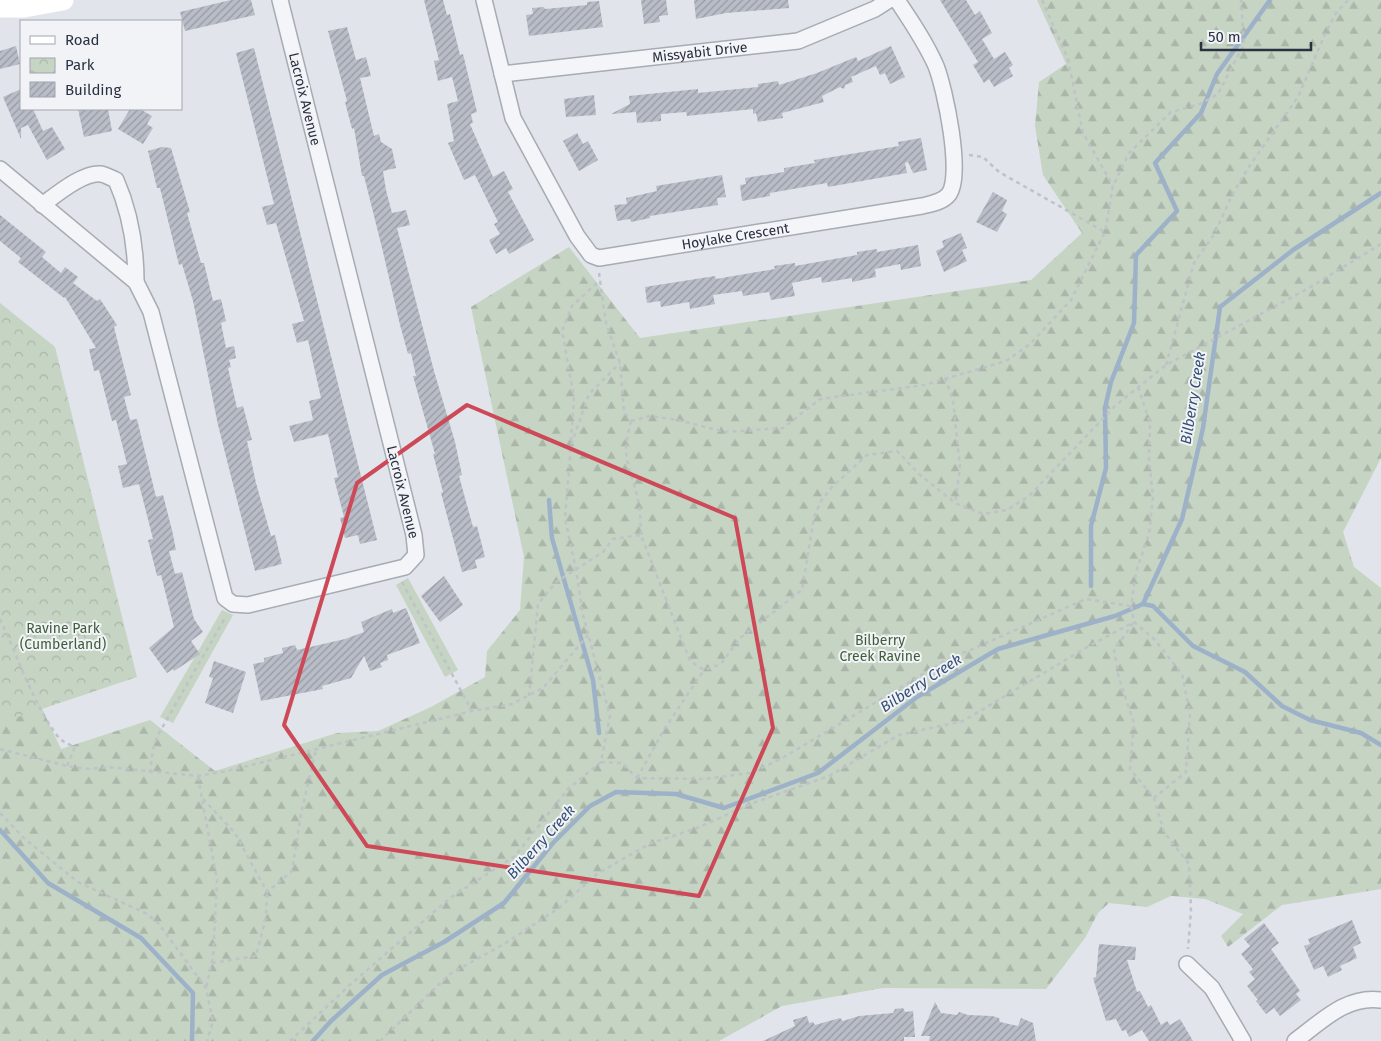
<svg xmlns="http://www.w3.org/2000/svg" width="1381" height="1041" viewBox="0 0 1381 1041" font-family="'Fira Sans',sans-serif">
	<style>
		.grass { fill: #c6d4c3 }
		.forest { fill: url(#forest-firs) }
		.park { fill: url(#park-crowns) }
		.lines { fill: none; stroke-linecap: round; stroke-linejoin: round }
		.stream { stroke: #9db1c9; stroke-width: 4.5 }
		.building { fill: url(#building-hatch) }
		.street-casing { stroke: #a6abb4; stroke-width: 18 }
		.path { stroke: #bfc2c8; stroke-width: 2.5; stroke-dasharray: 4 4; stroke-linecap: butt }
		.street { stroke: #f4f5f8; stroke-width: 15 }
		.secondary { stroke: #fff; stroke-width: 21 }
		.marked { fill: none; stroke: #cd4957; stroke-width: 4; stroke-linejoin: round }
		.labels { text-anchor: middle; stroke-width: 4; stroke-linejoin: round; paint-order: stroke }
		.street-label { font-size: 14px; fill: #2a3141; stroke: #f1f3f7 }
		.park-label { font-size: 14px; fill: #3d5d37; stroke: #f1f3f7 }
		.water-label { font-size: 15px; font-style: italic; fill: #344f75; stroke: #f1f3f7 }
	</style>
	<defs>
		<pattern id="forest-firs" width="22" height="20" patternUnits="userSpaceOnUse" patternTransform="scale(1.25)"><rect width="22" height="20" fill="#c6d4c3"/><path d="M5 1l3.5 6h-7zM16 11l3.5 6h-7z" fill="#aab6a9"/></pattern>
		<pattern id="park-crowns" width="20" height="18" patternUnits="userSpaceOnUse" patternTransform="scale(1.25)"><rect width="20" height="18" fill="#c6d4c3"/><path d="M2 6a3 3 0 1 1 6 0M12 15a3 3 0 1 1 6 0" fill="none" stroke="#aab6a9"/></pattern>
		<pattern id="building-hatch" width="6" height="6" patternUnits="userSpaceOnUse" patternTransform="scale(1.25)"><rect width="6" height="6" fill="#b9bdc7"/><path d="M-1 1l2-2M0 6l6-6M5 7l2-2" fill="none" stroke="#979aa3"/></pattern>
	</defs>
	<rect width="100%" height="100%" fill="#e1e4ea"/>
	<!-- grass -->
	<g class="grass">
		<path d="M408,578L458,670L445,677L396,585Z"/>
		<path d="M222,610L233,615L173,723L160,717Z"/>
	</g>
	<!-- forest -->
	<path class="forest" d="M1037,0H1381V458L1343,532L1354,567L1381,588V889L1282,905L1228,947L1221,936L1243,914L1205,899L1171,896L1147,907L1109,903L1098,913L1085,938L1046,989L883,988L782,1006L719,1041H0V619L61,749L150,720L215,771L337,733L378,731L431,707L485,677L487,651L520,610L524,557L471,307L569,247L640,338L1031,280L1082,233L1043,175L1035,126L1039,82L1066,64Z"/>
	<!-- park -->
	<path class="park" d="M0,303L55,347L137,677L0,723Z"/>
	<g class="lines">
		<!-- stream -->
		<g class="stream">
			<path d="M549,500L552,538L593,680L599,733"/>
			<path d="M1091,586V526L1106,468L1105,408L1111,382L1134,323L1136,255L1177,211L1155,163L1201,113L1217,74L1270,0"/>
			<path d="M1143,604L1153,606L1193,646L1245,672L1282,706L1310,720L1361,733L1381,745"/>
			<path d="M0,830L48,883L141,938L193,993L192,1041"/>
			<path d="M313,1041L331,1021L382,975L444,942L504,903L553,843L590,806L616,792L676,794L724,808L818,773L917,697L998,649L1115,616L1143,604L1182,519L1203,428L1220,307L1293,250L1381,193"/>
		</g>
	</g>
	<!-- building -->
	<g class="building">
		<path d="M231,0H251L255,15L185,31L180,12Z"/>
		<path d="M424,0H443L447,15L450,14L460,55L463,54L477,112L471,114L473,123L470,124L493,177L504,171L513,189L508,192L534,240L509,254L506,248L496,254L489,240L500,234L494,224L498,222L475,175L464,180L448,143L454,141L447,104L458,101L452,77L438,81L434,61L439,60Z"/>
		<path d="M641,0H666L668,15L659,16L660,22L644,24Z"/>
		<path d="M694,0H788L789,8L726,13L696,19Z"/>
		<path d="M940,0H966L975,15L980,11L992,33L982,39L994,59L1005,52L1013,65L1009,68L1013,76L994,87L989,79L984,83L973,65L978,62Z"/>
		<path d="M599,1L603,27L529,36L526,15L533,14L532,8L544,7L545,9L587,5V2Z"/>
		<path d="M347,27L356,60L366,57L371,76L360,78L374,136L379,134L381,142L392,149L396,168L383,171L386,190L392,213L406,210L410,225L397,228L434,371L455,442L462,475L459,476L473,527L477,526L485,557L475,560L477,568L462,572L441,493L443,492L433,454H435L413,376H416L411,353L408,354L400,325L383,252L364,176H362L354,128L352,129L345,102L347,101L328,31Z"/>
		<path d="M16,46L20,64L0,69V51Z"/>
		<path d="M891,46L905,77L890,84L885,73L880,75L876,66L851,77L853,82L845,85L844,89L840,87L822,96L824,102L782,113L783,118L758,122L756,113L753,114V109L687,116L686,112L661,114V121L637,123L636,112L611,114L630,104L629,96L698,89V93L758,87V84L778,81L779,85L817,73L856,57L858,61Z"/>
		<path d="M254,48L377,540L360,544L358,535L345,538L340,518L344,517L334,478L338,477L328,434L294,442L289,426L313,420L309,401L321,398L308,340L297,343L292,324L304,321L276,223L267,225L262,207L274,204L236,53Z"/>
		<path d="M21,89V109H33L43,131L52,127L65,149L47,160L28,125L21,128V139L3,97Z"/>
		<path d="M594,95L596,115L566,117L564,99Z"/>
		<path d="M78,109H108L112,131L84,137Z"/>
		<path d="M130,109H140L152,116L147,124L153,128L143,144L118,129Z"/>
		<path d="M577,133L583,144L588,141L598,160L579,171L563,141Z"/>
		<path d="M921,138L927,170L913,173L908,162L905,163L907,173L828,187L827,183L770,193V196L742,201L740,185L746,184L745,178L784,172V168L815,163L814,160L899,146L898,142Z"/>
		<path d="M162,147L171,148L190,212L187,213L201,263H204L213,301L221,299L226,321L221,323L226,348L234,346L236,358L229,360L231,367L228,368L237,408L243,406L252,440L247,441L256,483L271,536L275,535L282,564L255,571L218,425L193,301L182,264L179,265L160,188H157L148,151Z"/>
		<path d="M722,175L726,197L717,198L718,205L650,216V218L631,222L630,219L617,221L614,205L627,204L626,198L657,191L656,186Z"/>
		<path d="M993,192L1007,200L1002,211L1007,214L997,232L976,222Z"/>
		<path d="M0,215L46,252L42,257L61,273L65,267L78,277L73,283L97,301L100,299L117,325L114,327L131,395L124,397L130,420L137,419L156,497L163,495L172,530L176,550L169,551L175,574L182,572L194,619L203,632L191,641L200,654L174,671L173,669L167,673L149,648L174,627L161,575L157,576L148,540L153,539L139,484L123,488L118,466L127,464L116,420L112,421L99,370L94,371L89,349L96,348L65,297L64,298L18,262L21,258L0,241Z"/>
		<path d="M961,233L967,248L962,250L967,261L944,272L936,251L944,247L942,241Z"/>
		<path d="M918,245L921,266L901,270L900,264L875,269L876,277L852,282V278L822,283L821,277L792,283L795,296L771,300L769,292L743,296L742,291L713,295L715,304L690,309L689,302L661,307L660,301L647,303L645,287L715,276L716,279L775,269L774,266L795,263V266L857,255V252L877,249V252Z"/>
		<path d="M444,576L463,605L440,622L421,596Z"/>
		<path d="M406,608L420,643L387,655L388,660L380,663L382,667L370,671L364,656L351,678L322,686L323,689L261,701L253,664L264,662V658L283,653L282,648L295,645L297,650L345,639L364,632L361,622L392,609L393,613Z"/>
		<path d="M214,661L246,672L233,713L205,703L213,678L209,677Z"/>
		<path d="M1352,920L1361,943L1353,947L1357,958L1340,966L1342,970L1328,977L1323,966L1314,970L1304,946L1310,944L1308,939Z"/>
		<path d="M1264,923L1279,943L1271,949L1300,991L1296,994L1301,1000L1280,1016L1274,1008L1266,1014L1256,1001L1258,1000L1247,986L1255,979L1249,972L1253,969L1241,954L1250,946L1244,939Z"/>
		<path d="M1099,944L1136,947L1135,960H1127L1137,992L1140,991L1148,1007L1151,1005L1161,1025L1167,1021L1170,1025L1180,1019L1193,1041H1149L1142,1030L1129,1037L1126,1030L1122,1031L1116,1019L1106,1021L1093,978L1096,977Z"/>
		<path d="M935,1002L941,1013L957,1015L959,1012L968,1015L992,1016L999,1018L1000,1022L1018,1026L1021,1018L1033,1023L1036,1041H929L930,1036H921Z"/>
		<path d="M903,1008L905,1012L913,1011L915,1037H904V1041H763L795,1026L793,1020L807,1016L809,1023L813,1022L815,1025L840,1018L843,1021L859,1016L893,1013L895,1009Z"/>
	</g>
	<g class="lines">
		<!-- street casing -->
		<g class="street-casing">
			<g id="street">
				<path id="s1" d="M484,0L513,118L577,236L591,255L599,258L922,206C931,204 943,202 949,194C963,174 945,89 936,66C926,43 911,21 897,0"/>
				<path id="s2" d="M502,74L798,41L875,9L889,0"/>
				<path d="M0,169L136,282L151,312L225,598L233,604L248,605L405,567L416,555L414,535L280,0"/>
				<path d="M42,205C56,195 83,172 101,174C106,175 111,178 116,180C130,212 136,248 136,282"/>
				<path d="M1187,964L1212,988L1243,1041"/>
				<path d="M1295,1041C1321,1022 1346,995 1381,1000"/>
			</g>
		</g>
		<!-- path -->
		<g class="path">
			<path d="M1042,0L1068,59L1083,133L1113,186"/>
			<path d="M969,155L983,157L999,172L1105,232"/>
			<path d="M599,273L606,323L620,363L624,412L631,421"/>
			<path d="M1166,365L1194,263L1215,233L1232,195L1250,165L1298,97L1326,32L1336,13L1348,0"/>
			<path d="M945,378L953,400L960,468L955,503"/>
			<path d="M1138,387L1150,423L1149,459L1153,497L1149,534L1136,572L1131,606L1134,622L1155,640L1182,674L1190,714L1186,772L1154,798"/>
			<path d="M631,421L650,416L678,420L725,432L783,428L820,399L924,385L1006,361L1030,344L1071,300L1105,232L1113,186L1129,153L1171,112L1200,104L1218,94L1244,44L1241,0"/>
			<path d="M631,421C620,462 630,462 638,500C641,511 640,523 641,535"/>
			<path d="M571,441L574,397L562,331L572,306L600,280"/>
			<path d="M402,582L472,711"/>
			<path d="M0,619C17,655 33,703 56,734C61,741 67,744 75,747L67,766"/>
			<path d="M1133,623L1114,651L1119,678L1134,723L1130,769L1154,798L1164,832L1189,864L1191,910L1188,949"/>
			<path d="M529,696L538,604L556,582L603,552L613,539L641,535L690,661L704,670L721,664L740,638L802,590L814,517L821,501L832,487L867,455L897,451L919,474L955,503L983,514L1007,510L1029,496L1115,406L1166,365L1309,288L1381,244"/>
			<path d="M0,749L67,766L89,769L108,767L198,776L227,771L472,711L512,704L543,688L588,635"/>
			<path d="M601,762L622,763L637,778L704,779L751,773L784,757L945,661L1086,599L1131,606"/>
			<path d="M150,773L153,749L158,735L226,616"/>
			<path d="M198,777L217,880L213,957L206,988"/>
			<path d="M637,778L665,728L704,670"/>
			<path d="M203,799L235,833L267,892L292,871L301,814L316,749"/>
			<path d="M0,813L25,839L78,882L147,914L158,923L206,988L213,1021L207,1041"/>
			<path d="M212,963L256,956L266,917L267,892"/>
			<path d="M290,1041L351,984L450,898L515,856L568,789L601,762L610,716L583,615L576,570L565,518L571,445L589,394L620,363"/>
			<path d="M380,1041L450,974L504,944L559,908L597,874L649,844L697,828L753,803L829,776L899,735L963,721L1089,646L1134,622"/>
		</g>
		<!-- street -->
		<use href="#street" class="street"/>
		<!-- secondary -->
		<path class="secondary" d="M0,7H24L63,0"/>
	</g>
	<!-- marked area -->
	<path class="marked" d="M467,405L735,518L773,728L699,896L367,846L284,725L357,483Z"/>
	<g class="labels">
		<!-- street labels -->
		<g class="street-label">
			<text dy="5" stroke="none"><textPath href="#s2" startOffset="199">Missyabit Drive</textPath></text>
			<text transform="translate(305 99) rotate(76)" y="5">Lacroix Avenue</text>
			<text dy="5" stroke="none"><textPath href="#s1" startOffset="426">Hoylake Crescent</textPath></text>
			<text transform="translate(403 492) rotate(76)" y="5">Lacroix Avenue</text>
		</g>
		<!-- park labels -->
		<g class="park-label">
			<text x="63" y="633">Ravine Park<tspan x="63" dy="16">(Cumberland)</tspan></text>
			<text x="880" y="645">Bilberry<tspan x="880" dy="16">Creek Ravine</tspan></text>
		</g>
		<!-- water labels -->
		<g class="water-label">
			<text transform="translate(1193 398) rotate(-81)" y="5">Bilberry Creek</text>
			<text transform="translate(921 683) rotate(-33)" y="5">Bilberry Creek</text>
			<text transform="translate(541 842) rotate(-48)" y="5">Bilberry Creek</text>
		</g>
	</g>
	<!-- legend -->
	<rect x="20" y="20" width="162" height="90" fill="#f1f3f7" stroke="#a1a5ae"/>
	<rect x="30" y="36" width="25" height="8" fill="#ffffff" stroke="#a1a5ae"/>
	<text x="65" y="45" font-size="15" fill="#2a3141">Road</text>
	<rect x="30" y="58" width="25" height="15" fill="url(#park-crowns)" stroke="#a1a5ae"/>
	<text x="65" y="70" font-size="15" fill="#2a3141">Park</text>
	<rect x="30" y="82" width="25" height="15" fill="url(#building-hatch)" stroke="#a1a5ae"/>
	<text x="65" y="95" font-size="15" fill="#2a3141">Building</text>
	<!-- scale -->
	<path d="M1201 42v8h110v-8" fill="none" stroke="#2a3141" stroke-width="2.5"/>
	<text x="1208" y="42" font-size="15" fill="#2a3141" stroke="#f1f3f7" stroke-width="4" paint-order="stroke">50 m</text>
</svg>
